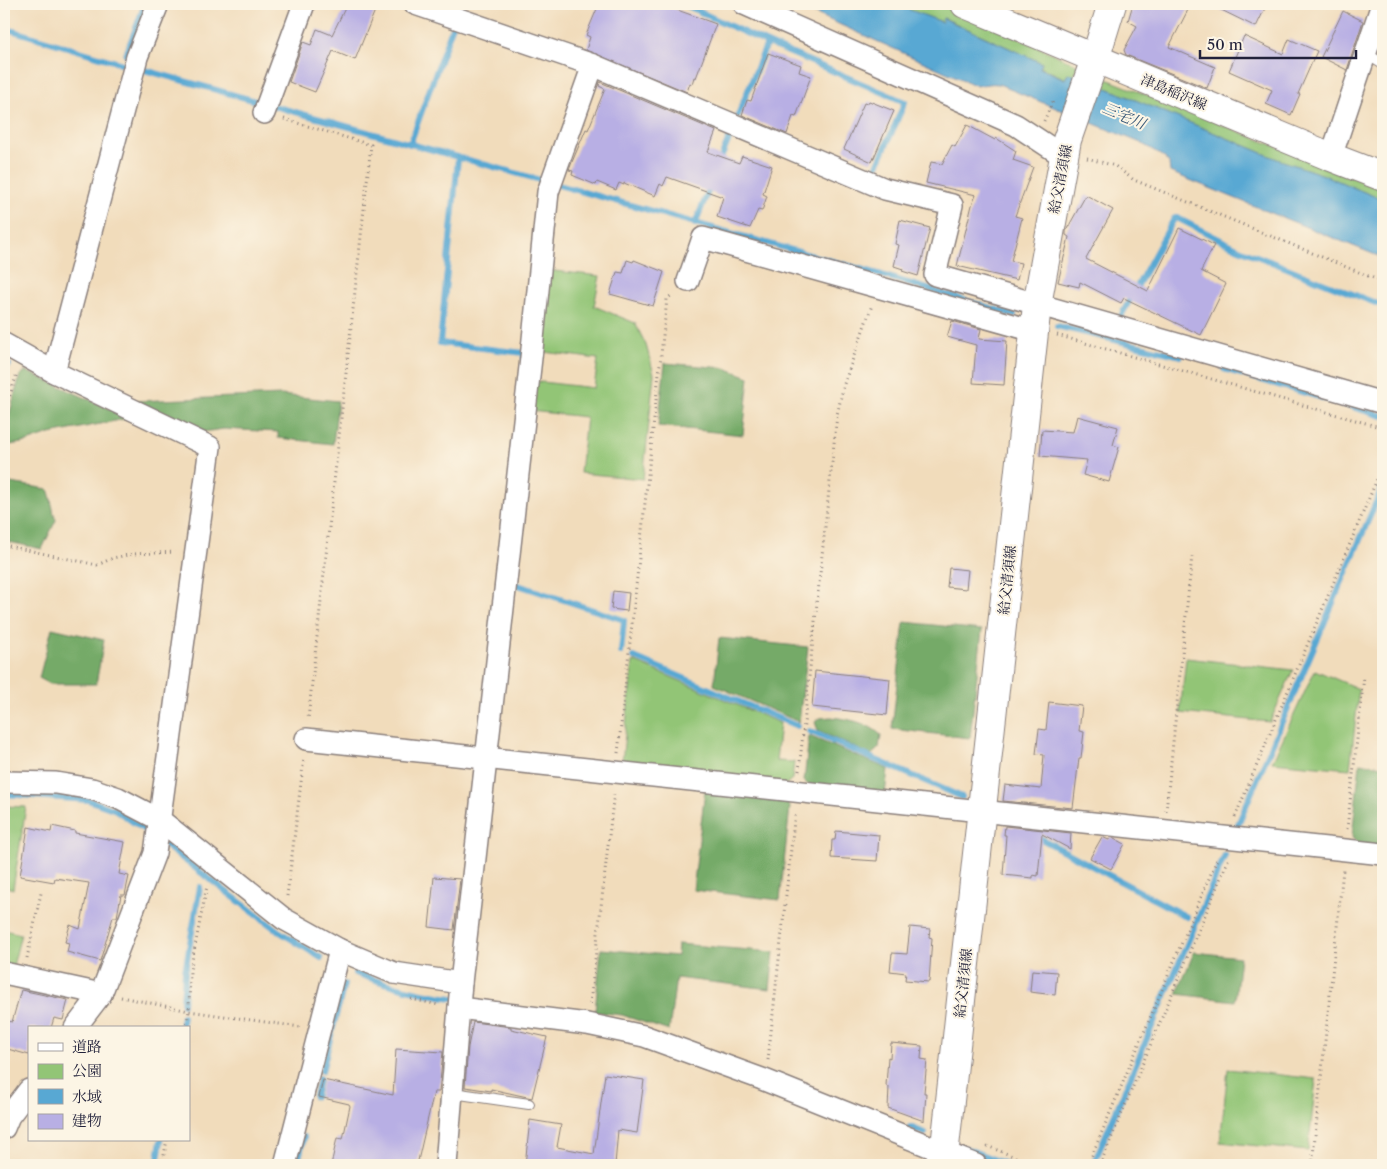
<svg xmlns="http://www.w3.org/2000/svg" width="1387" height="1169" viewBox="0 0 1387 1169" font-family="'Libre Caslon Text','Noto Serif JP',serif">
	<style>
		.green { fill: #92c576; stroke: #5a7458 }
		.forest { fill: #75aa67; stroke: #4c6651 }
		.water { fill: #58a8d3; stroke: #3d6587 }
		.lines { fill: none; stroke-linecap: round; stroke-linejoin: round }
		.stream { stroke: #58a8d3; stroke-width: 6 }
		.building { fill: #b8afe4 }
		.service-casing { stroke: #8a7f7b; stroke-width: 12 }
		.minor-casing { stroke: #8a7f7b; stroke-width: 24 }
		.secondary-casing { stroke: #8a7f7b; stroke-width: 30 }
		.path { stroke: #8a7f7b; stroke-width: 3; stroke-dasharray: 1 4; stroke-linecap: butt }
		.service { stroke: #fff; stroke-width: 10 }
		.minor { stroke: #fff; stroke-width: 21 }
		.secondary { stroke: #fff; stroke-width: 28 }
		.labels { text-anchor: middle; stroke-width: 4; stroke-linejoin: round; paint-order: stroke }
		.street-label { font-size: 14px; fill: #22223b; stroke: #fcf5e5 }
		.water-label { font-size: 15px; font-style: italic; fill: #385878; stroke: #fcf5e5 }
	</style>
	<rect width="100%" height="100%" fill="#fcf5e5"/>
	<filter id="ink" filterUnits="userSpaceOnUse"><feTurbulence type="fractalNoise" baseFrequency=".02" numOctaves="2"/><feDisplacementMap in="SourceGraphic" scale="10" xChannelSelector="R" yChannelSelector="G"/><feConvolveMatrix kernelMatrix="1 2 1 2 8 2 1 2 1" color-interpolation-filters="sRGB"/></filter>
	<filter id="wash" filterUnits="userSpaceOnUse"><feTurbulence type="fractalNoise" baseFrequency=".0096" numOctaves="4" result="noise"/><feDisplacementMap in="SourceGraphic" scale="20" xChannelSelector="R" yChannelSelector="G"/><feGaussianBlur stdDeviation="1.12" result="paint"/><feColorMatrix in="noise" values="0 0 0 0 0 0 0 0 0 0 0 0 0 0 0 0 0 1.4 0 .05"/><feComposite in="paint" operator="in"/></filter>
	<g filter="url(#wash)">
		<rect width="100%" height="100%" fill="#f1dcbb"/>
		<!-- green -->
		<g class="green">
			<path d="M894,4H942L1078,65L1074,76L1068,74L1066,79L1040,67L1042,63L944,18L942,22Z"/>
			<path d="M1099,76L1383,189V200L1324,175L1277,159L1097,84Z"/>
			<path d="M545,270L600,276L594,306L635,323L646,345L654,374L643,479L580,473L586,417L530,411L533,381L594,388L598,359L536,351Z"/>
			<path d="M1186,658L1293,670L1270,722L1180,713Z"/>
			<path d="M633,661L780,723L776,761L794,762L792,779L786,784L626,767L622,762Z"/>
			<path d="M1315,670L1359,689L1350,769L1272,762Z"/>
			<path d="M4,806L26,807L13,889L4,886Z"/>
			<path d="M4,930L21,934L13,966L4,964Z"/>
			<path d="M1228,1069L1316,1079L1308,1151L1220,1142Z"/>
		</g>
		<!-- forest -->
		<g class="forest">
			<path d="M665,363L725,368L749,377L743,435L658,426Z"/>
			<path d="M26,371L130,418L50,434L27,442L4,446V434L20,375Z"/>
			<path d="M281,395L338,401L333,444L278,438V432L224,429L202,432L137,401Z"/>
			<path d="M4,482L48,489C52,499 52,510 56,520L42,549L4,541Z"/>
			<path d="M904,622L982,630L970,738L892,729Z"/>
			<path d="M52,628L104,640L96,684H50L39,678Z"/>
			<path d="M719,638L808,647L799,722L714,685Z"/>
			<path d="M831,717C849,719 867,722 881,735L879,748L871,755L818,731L815,722L820,718Z"/>
			<path d="M809,736L888,769L885,795L811,787L804,781Z"/>
			<path d="M1360,763L1383,766V847L1357,844L1352,836Z"/>
			<path d="M705,790L785,798L790,807L780,900L693,890Z"/>
			<path d="M678,944L774,952L770,989L676,978L669,1031L622,1015L595,1012L601,949L677,956Z"/>
			<path d="M1194,952L1240,957L1235,1001L1177,994Z"/>
		</g>
		<!-- water -->
		<path class="water" d="M794,4H894L942,22L943,18L1042,63L1040,68L1065,79L1068,73L1097,84L1277,159L1324,175L1383,200V258L1170,172L1169,163L1163,156L1141,143L1007,88C997,81 988,84 977,86Z"/>
		<g class="lines">
			<!-- stream -->
			<g class="stream">
				<path d="M683,4L767,43L905,102L874,173"/>
				<path d="M459,7L461,4"/>
				<path d="M4,28L123,64L882,275L1014,315"/>
				<path d="M126,54L145,4"/>
				<path d="M738,115L767,43"/>
				<path d="M410,144L453,25"/>
				<path d="M458,158L440,343L524,353V358"/>
				<path d="M719,163L731,134"/>
				<path d="M695,224L711,184"/>
				<path d="M1121,316L1175,217L1239,249L1383,306"/>
				<path d="M1057,326L1181,356"/>
				<path d="M4,362L9,365"/>
				<path d="M1224,369L1383,416"/>
				<path d="M512,583L624,620L621,652"/>
				<path d="M634,657L797,726"/>
				<path d="M809,731L962,797"/>
				<path d="M4,794L88,800L116,810L146,831"/>
				<path d="M1236,829L1383,486"/>
				<path d="M1036,836L1187,917"/>
				<path d="M166,846L277,930L321,958"/>
				<path d="M355,973C388,985 418,994 453,998"/>
				<path d="M183,1004L185,971L200,887"/>
				<path d="M181,1028L183,1016"/>
				<path d="M322,1071L344,984"/>
				<path d="M315,1097L319,1079"/>
				<path d="M910,1127L925,1133"/>
				<path d="M965,1148L1008,1165"/>
				<path d="M298,1162L304,1137"/>
				<path d="M157,1165L161,1140"/>
				<path d="M1093,1165L1225,855"/>
			</g>
		</g>
		<g id="blocks">
			<!-- building -->
			<g class="building">
				<path d="M347,4H365L376,8L355,60L333,51L315,92L289,82L303,42L311,45L317,29L332,35Z"/>
				<path d="M599,4H674L672,8L716,24L696,78L694,77L692,84L690,83L687,92L586,50L590,37L586,35Z"/>
				<path d="M1133,4H1191L1169,47L1215,67L1207,88L1126,55L1124,50L1137,26L1128,21Z"/>
				<path d="M1209,4H1267L1256,27Z"/>
				<path d="M1343,11L1363,21L1347,70L1321,57Z"/>
				<path d="M1244,36L1283,54L1289,39L1317,51L1298,94H1300L1291,115L1266,104L1272,90L1229,71Z"/>
				<path d="M768,53L801,65L799,72L811,76L796,117L793,116L787,134L742,115L747,100L751,101Z"/>
				<path d="M600,82L716,131L708,152L739,163L742,156L772,166L763,194L767,196L762,211L758,210L750,228L717,217L723,197L667,177L663,186L660,184L655,196L624,183V185L619,183L616,190L597,182L596,185L572,175L573,171L569,170L572,162L586,129L588,130L605,89L599,86Z"/>
				<path d="M869,101L894,111L872,162L844,149L864,103L867,104Z"/>
				<path d="M967,125L995,140L996,138L1016,151L1013,160L1033,167L1015,216L1022,218L1011,261L1021,263L1017,280L957,266L972,205L976,195L926,183L931,162L942,164L952,145L955,147Z"/>
				<path d="M1086,195L1113,210L1086,259L1148,291L1179,228L1214,245L1201,271L1226,284L1201,335L1124,298L1121,303L1080,282L1079,287L1058,282L1069,237L1066,235V231Z"/>
				<path d="M900,220L930,228L918,276L902,271L903,269L894,266L899,245L895,244Z"/>
				<path d="M627,260L633,262L634,260L664,272L653,306L610,294L617,272L623,273Z"/>
				<path d="M952,321L981,329L979,339L1007,341L1004,385L973,383L976,345L947,337Z"/>
				<path d="M1077,416L1118,427L1113,445L1119,447L1109,482L1083,475L1087,460L1040,456L1042,430L1073,432Z"/>
				<path d="M949,568L968,570L966,589L947,587Z"/>
				<path d="M613,591L629,593L627,611L611,609Z"/>
				<path d="M815,671L890,679L887,715L812,707Z"/>
				<path d="M1049,702L1082,706L1079,731L1084,732L1081,758H1079L1073,808L1003,801L1005,785L1041,789L1044,755L1036,754L1039,729L1046,730Z"/>
				<path d="M52,826L75,831V833L125,842L119,874L129,876L125,895H121L117,917H113L100,961L67,952L69,943L65,942L70,925L80,929L89,883L55,878L54,882L20,876L28,827L51,832Z"/>
				<path d="M1005,826L1071,833L1070,849L1042,834L1038,876L1033,875V878L1003,875L1006,835H1004Z"/>
				<path d="M836,831L879,835L877,861L831,858L832,840H835Z"/>
				<path d="M1102,837L1109,840L1110,837L1114,838L1125,844L1111,869L1090,858Z"/>
				<path d="M434,877L460,879L454,930L429,927Z"/>
				<path d="M910,927L930,929L929,937L932,938L929,982L905,980L906,973L890,971L892,953L907,954Z"/>
				<path d="M1032,970L1057,972L1055,995L1030,992Z"/>
				<path d="M21,990L68,1000L63,1020L54,1018L51,1028H29V1055L4,1048V1020L12,1022Z"/>
				<path d="M473,1022L511,1027V1029L547,1037L532,1098L491,1089V1091L465,1087L468,1047Z"/>
				<path d="M891,1043L922,1046L921,1059L927,1060L924,1093H926L924,1121L888,1108L889,1087L886,1086L888,1057L890,1058Z"/>
				<path d="M396,1049L443,1052L439,1092H434L417,1165H331L337,1138L343,1139L350,1106L349,1104L319,1097L323,1080L393,1095Z"/>
				<path d="M605,1074L644,1080L637,1133L618,1130L615,1165H525L530,1120L561,1125L557,1147L594,1154Z"/>
			</g>
		</g>
	</g>
	<g filter="url(#ink)">
		<use href="#blocks" fill-opacity="0" stroke="#8a7f7b" stroke-width="1"/>
		<g class="lines">
			<!-- service casing -->
			<g class="service-casing">
				<g id="service">
					<path d="M1365,53L1383,64"/>
					<path d="M453,1093L529,1104"/>
				</g>
			</g>
			<!-- minor casing -->
			<g class="minor-casing">
				<g id="minor">
					<path d="M415,4L593,65L885,189L952,205L935,275L1383,403"/>
					<path d="M744,4L1016,125L1063,156"/>
					<path d="M264,113L304,4"/>
					<path d="M1331,157L1382,4"/>
					<path d="M688,281L703,238L1034,331"/>
					<path d="M4,344L54,372L210,447L155,853L101,994L75,1028"/>
					<path d="M54,372L137,57L158,4"/>
					<path d="M306,739L1383,854"/>
					<path d="M4,782L56,783L92,789L118,798L160,820L284,919L340,950L394,973L461,983"/>
					<path d="M4,973L101,994"/>
					<path d="M459,1008L587,1024L644,1036L762,1079L976,1165"/>
					<path d="M4,1128L9,1116L29,1090"/>
					<path d="M285,1165L340,950"/>
					<path d="M446,1165L461,983L532,349L548,192L593,65"/>
				</g>
			</g>
			<!-- secondary casing -->
			<g class="secondary-casing">
				<g id="secondary">
					<path d="M965,4L1331,157L1383,177"/>
					<path d="M943,1165L1037,305L1067,140L1095,59L1112,4"/>
				</g>
			</g>
			<!-- path -->
			<g class="path">
				<path d="M284,119L371,145L308,719"/>
				<path d="M1044,121L1053,101"/>
				<path d="M1087,158L1115,166L1134,180L1383,282"/>
				<path d="M1057,335L1383,428"/>
				<path d="M4,415L17,373"/>
				<path d="M4,545L97,565L113,558L133,554L175,552"/>
				<path d="M618,753L667,299L672,295"/>
				<path d="M799,771L837,415L844,384L872,305"/>
				<path d="M1166,811L1192,556"/>
				<path d="M1235,817L1383,465"/>
				<path d="M1347,829L1364,676"/>
				<path d="M287,896L304,758"/>
				<path d="M27,958L41,893"/>
				<path d="M121,997L189,1011L300,1027"/>
				<path d="M411,999L439,1005"/>
				<path d="M590,1004L614,792"/>
				<path d="M186,1028L189,1011L190,971L207,886"/>
				<path d="M768,1060L795,812"/>
				<path d="M987,1146L1036,1165"/>
				<path d="M162,1165L167,1140"/>
				<path d="M1088,1165L1218,857"/>
				<path d="M1100,1165L1229,858"/>
				<path d="M1312,1165L1343,870"/>
			</g>
			<!-- service -->
			<use href="#service" class="service"/>
			<!-- minor -->
			<use href="#minor" class="minor"/>
			<!-- secondary -->
			<use href="#secondary" class="secondary"/>
		</g>
	</g>
	<g class="labels">
		<!-- street labels -->
		<g class="street-label">
			<text transform="translate(1174 92) rotate(23)" y="5">津島稲沢線</text>
			<text transform="translate(1060 179) rotate(-79)" y="5">給父清須線</text>
			<text transform="translate(1007 580) rotate(-84)" y="5">給父清須線</text>
			<text transform="translate(963 983) rotate(-84)" y="5">給父清須線</text>
		</g>
		<!-- water labels -->
		<g class="water-label">
			<text transform="translate(1124 116) rotate(23)" y="5">三宅川</text>
		</g>
	</g>
	<!-- margin -->
	<rect width="1387" height="1169" fill="none" stroke="#fcf5e5" stroke-width="20"/>
	<!-- legend -->
	<rect x="28" y="1026" width="162" height="115" fill="#fcf5e5" stroke="#a5a1a1"/>
	<rect x="38" y="1043" width="25" height="8" fill="#ffffff" stroke="#a5a1a1"/>
	<text x="72" y="1052" font-size="15" fill="#22223b">道路</text>
	<rect x="38" y="1064" width="25" height="15" fill="#92c576" stroke="#a5a1a1"/>
	<text x="72" y="1076" font-size="15" fill="#22223b">公園</text>
	<rect x="38" y="1089" width="25" height="15" fill="#58a8d3" stroke="#a5a1a1"/>
	<text x="72" y="1102" font-size="15" fill="#22223b">水域</text>
	<rect x="38" y="1114" width="25" height="15" fill="#b8afe4" stroke="#a5a1a1"/>
	<text x="72" y="1126" font-size="15" fill="#22223b">建物</text>
	<!-- scale -->
	<path d="M1200 50v8h156v-8" fill="none" stroke="#22223b" stroke-width="2.5"/>
	<text x="1207" y="50" font-size="15" fill="#22223b" stroke="#fcf5e5" stroke-width="4" paint-order="stroke">50 m</text>
</svg>
